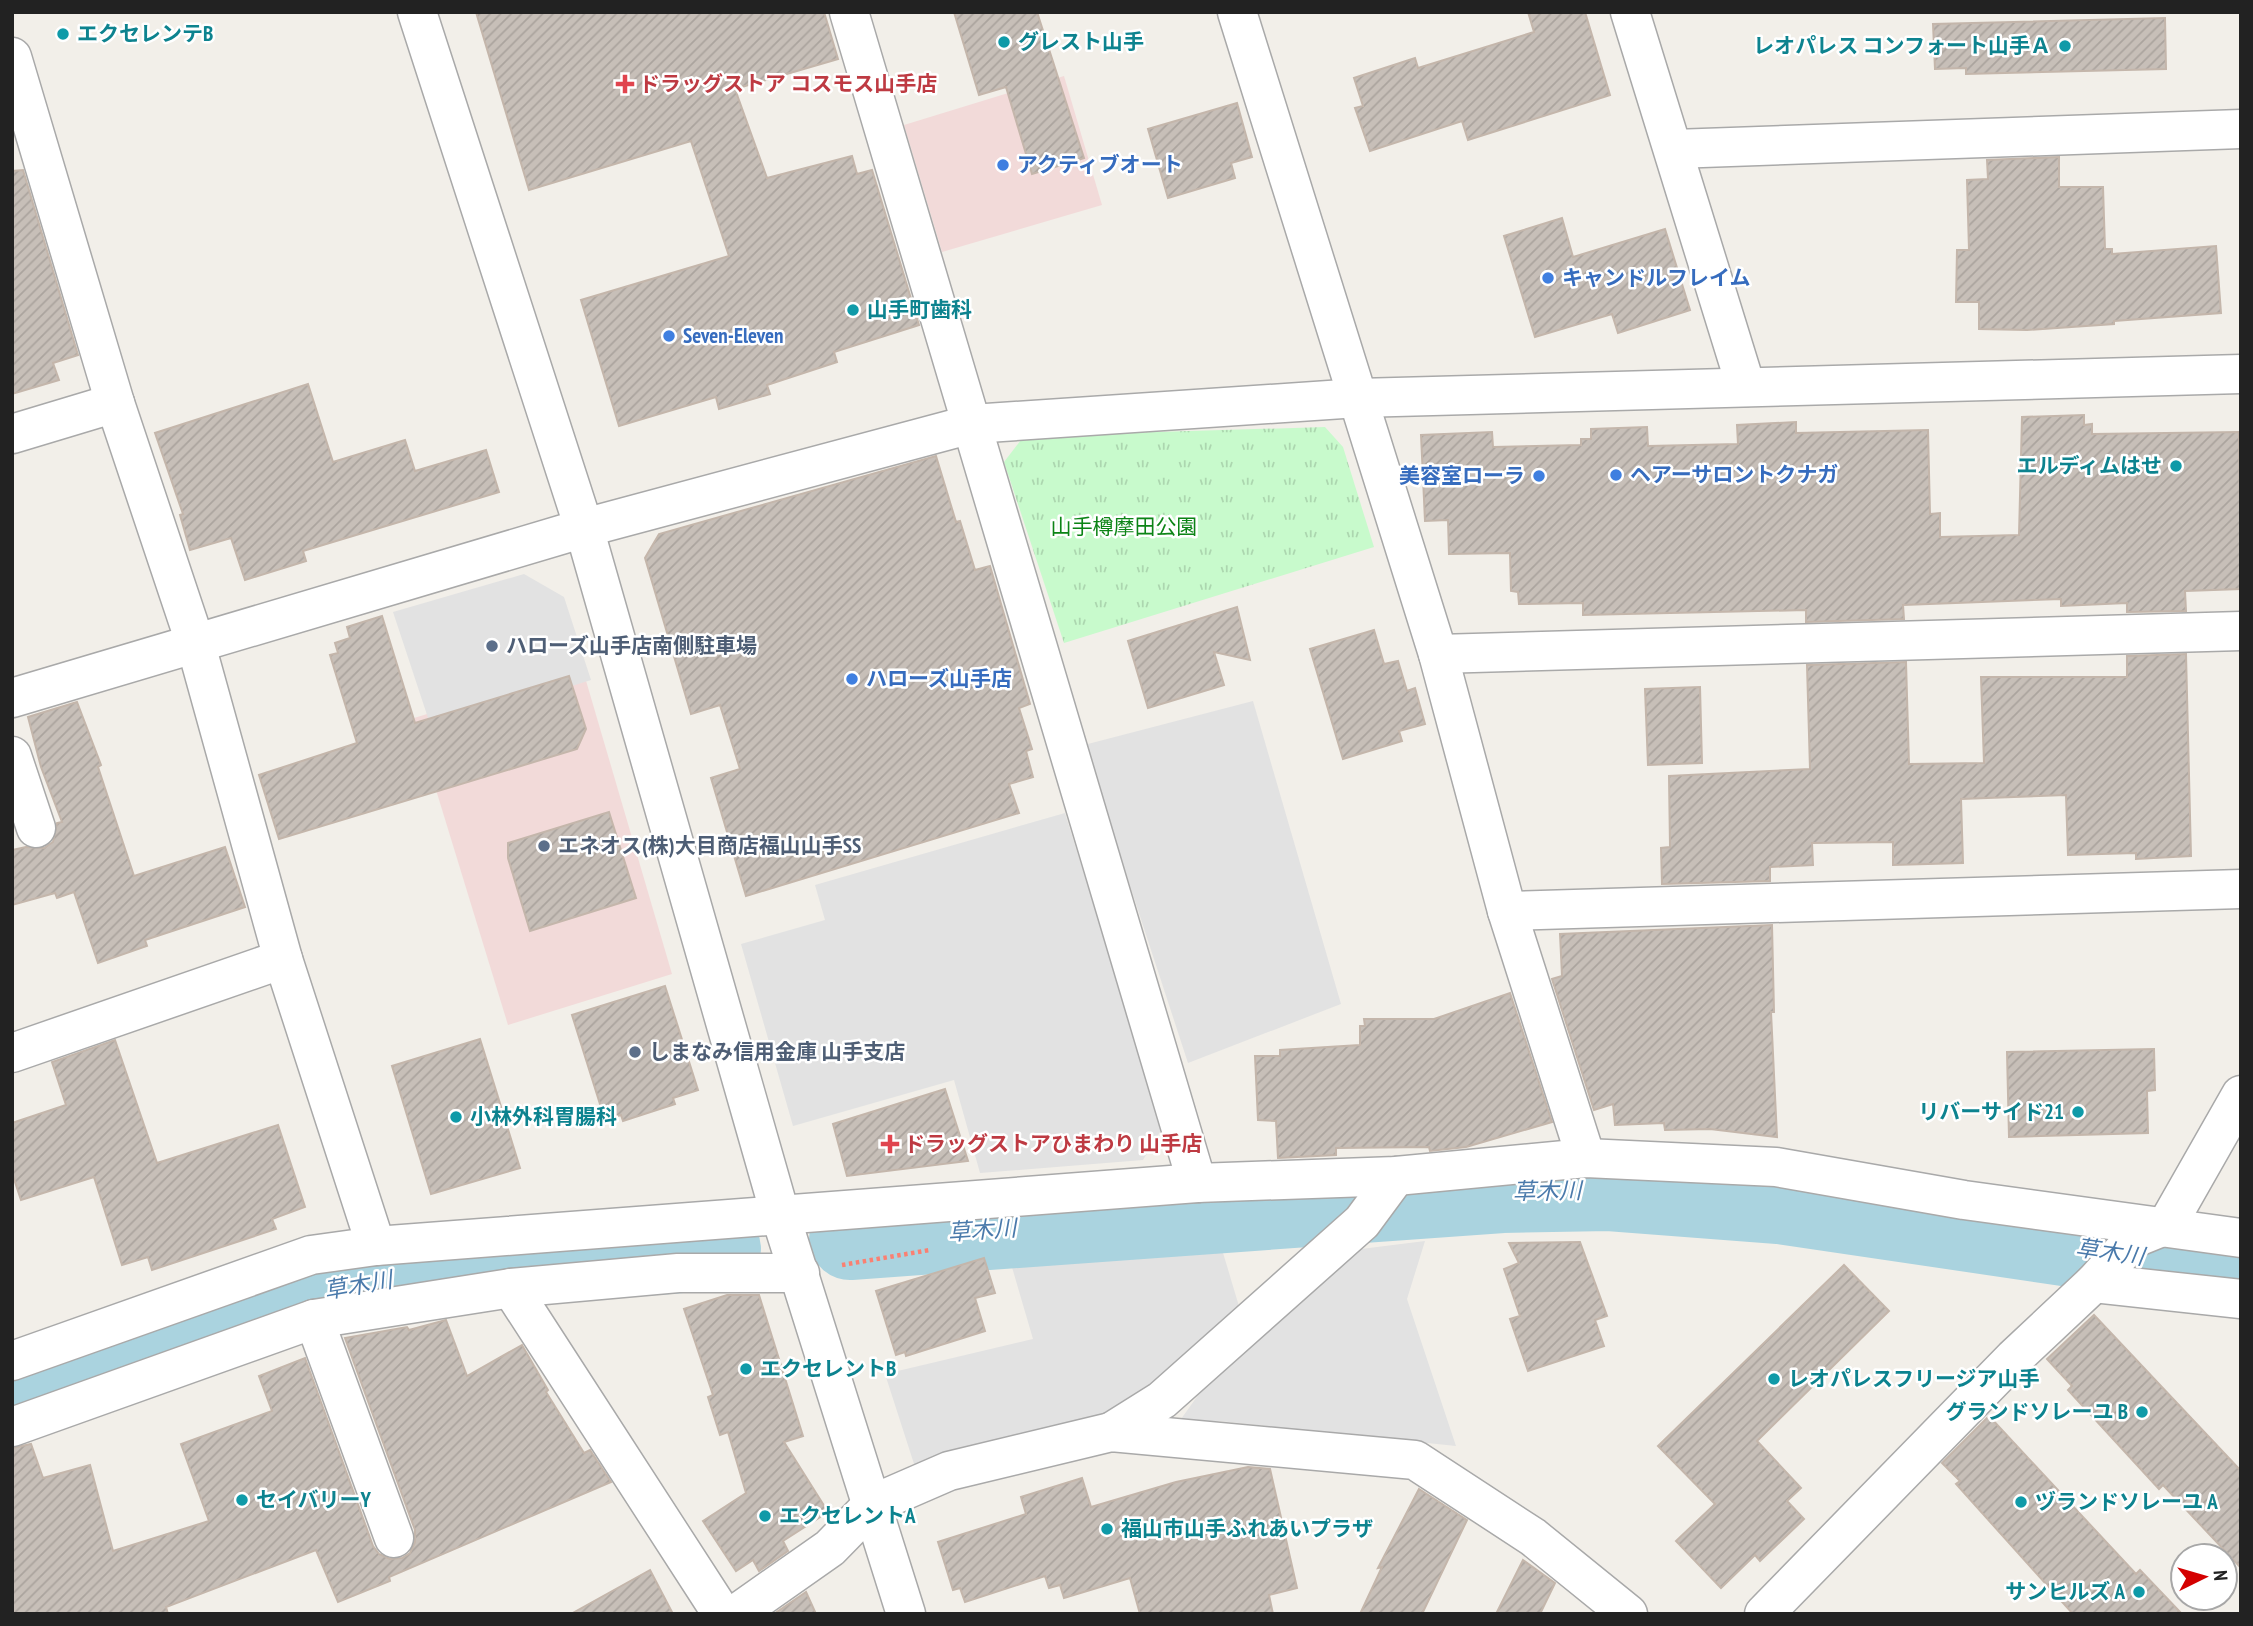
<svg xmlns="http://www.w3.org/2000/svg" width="2253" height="1626" viewBox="0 0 2253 1626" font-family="'PT Sans Narrow','Noto Sans JP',sans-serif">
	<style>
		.commercial { fill: #f2dad9 }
		.park { fill: url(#park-tufts) }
		.parking { fill: #e2e2e2 }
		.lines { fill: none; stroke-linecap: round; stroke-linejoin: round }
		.river { stroke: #aad3df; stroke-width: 82 }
		.building { fill: url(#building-hatch); stroke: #c4b6ab; stroke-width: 2 }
		.minor-casing { stroke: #a9a9a9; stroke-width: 41 }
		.path { stroke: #fa8072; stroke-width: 4.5; stroke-dasharray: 3.5 3.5; stroke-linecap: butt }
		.minor { stroke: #fff; stroke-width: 38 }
		.culture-dot { fill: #0f9aa8; stroke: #fff; stroke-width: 2.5 }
		.health-dot { fill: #e0444e; stroke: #fff; stroke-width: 2.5 }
		.shop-dot { fill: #3f7fe0; stroke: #fff; stroke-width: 2.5 }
		.service-dot { fill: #5c6f8a; stroke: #fff; stroke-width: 2.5 }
		.labels { text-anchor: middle; stroke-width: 5; stroke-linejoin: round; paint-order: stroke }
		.culture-label { font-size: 21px; font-weight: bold; fill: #0d838f; stroke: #fff; text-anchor: start }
		.health-label { font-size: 21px; font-weight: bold; fill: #be3a42; stroke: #fff; text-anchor: start }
		.shop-label { font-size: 21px; font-weight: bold; fill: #366cbe; stroke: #fff; text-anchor: start }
		.park-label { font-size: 21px; fill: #0c8416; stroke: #fff }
		.service-label { font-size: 21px; font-weight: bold; fill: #4e5e75; stroke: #fff; text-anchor: start }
		.water-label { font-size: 23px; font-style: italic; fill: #4a7aab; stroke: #fff }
	</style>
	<defs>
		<pattern id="park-tufts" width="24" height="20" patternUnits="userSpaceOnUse" patternTransform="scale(1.75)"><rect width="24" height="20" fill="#c8facc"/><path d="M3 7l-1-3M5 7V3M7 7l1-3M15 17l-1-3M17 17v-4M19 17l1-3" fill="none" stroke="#acd6af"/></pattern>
		<pattern id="building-hatch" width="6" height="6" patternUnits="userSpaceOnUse" patternTransform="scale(1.75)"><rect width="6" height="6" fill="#c7bfb8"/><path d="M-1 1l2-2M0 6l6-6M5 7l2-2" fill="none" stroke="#aba49e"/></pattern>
	</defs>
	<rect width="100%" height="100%" fill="#f2efe9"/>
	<!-- commercial -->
	<g class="commercial">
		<path d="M1064,76L1102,205L942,252L904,125Z"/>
		<path d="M582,667L672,974L508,1025L414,718Z"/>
	</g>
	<!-- park -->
	<path class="park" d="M1325,427L1343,447L1374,547L1064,643L1004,462L1024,436Z"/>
	<!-- parking -->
	<g class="parking">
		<path d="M524,574L564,597L591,680L432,730L393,612Z"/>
		<path d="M1253,701L1341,1004L1188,1063L1084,745Z"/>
		<path d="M1065,813L1163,1127L1143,1160L980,1173L954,1080L793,1126L741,944L825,920L815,885Z"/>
		<path d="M1218,1236L1244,1323L1123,1415L915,1467L885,1374L1033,1339L1009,1257Z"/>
		<path d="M1425,1241L1407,1299L1456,1446L1219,1421L1176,1426L1209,1380L1361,1249Z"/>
	</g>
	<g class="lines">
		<!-- river -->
		<g class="river">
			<path d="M850,1239L1502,1192L1609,1190L1779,1203L2241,1271"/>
			<path d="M12,1394L189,1326L316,1292L443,1270L720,1249"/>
		</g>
	</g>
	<!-- building -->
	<g class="building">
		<path d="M476,12H824L838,59L735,89L767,178L852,156L857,174L872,170L919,325L834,352L837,362L767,385L770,394L719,409L716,397L619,426L581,300L729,256L691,141L529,190Z"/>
		<path d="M954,12H1037L1084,158L1032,174L1006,87L979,95Z"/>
		<path d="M1528,12H1585L1610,95L1468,140L1462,121L1370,151L1355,108L1363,106L1354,78L1415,58L1418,68L1534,32Z"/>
		<path d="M2165,18L2166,69L1966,74V68L1935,69L1933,24Z"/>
		<path d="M1237,103L1252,157L1231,163L1235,178L1168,198L1148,129Z"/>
		<path d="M2059,157V187H2103L2105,249H2112V254L2216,246L2221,313L2114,321V324L2027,330L1979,329V302H1956L1957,250H1969L1967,180L1988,179L1987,160Z"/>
		<path d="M23,170L78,355L53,363L59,380L12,394V171Z"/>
		<path d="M1562,218L1573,257L1665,229L1690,310L1618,333L1612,314L1535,337L1504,236Z"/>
		<path d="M308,384L333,462L405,440L415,471L486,450L499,492L303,551L306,561L245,580L231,538L190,550L180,515L183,514L155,433Z"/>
		<path d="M2084,415V425L2092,424V434L2239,432L2241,589L2185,591L2186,611L2127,612V603L2061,606V599L1903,605L1904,619L1806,622V610L1583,615V603L1519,604L1518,592L1511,591L1510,553L1449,554L1448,520L1425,521L1421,435L1492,432L1493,447L1581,445V439H1591V429L1647,427L1648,446L1738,444L1737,425L1796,422V433L1928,430L1930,514L1940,513V537L2019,535L2022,417Z"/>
		<path d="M936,456L956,522L960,521L975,570L990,566L1030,704L1019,708L1032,749L1026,751L1033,777L1009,784L1019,813L746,896L711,778L740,769L720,705L691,714L645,558L659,534Z"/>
		<path d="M1237,607L1250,660L1214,652L1224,685L1148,708L1128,641Z"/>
		<path d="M382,616L415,723L569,676L586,729L577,749L279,839L259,775L357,743L330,655L338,653L335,643L350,638L347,627Z"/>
		<path d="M1374,630L1384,664L1398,661L1407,691L1415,688L1425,724L1399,731L1402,741L1343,759L1310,649Z"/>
		<path d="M2186,654L2191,856L2136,859V853L2068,855L2066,795L1961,799L1963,863L1893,865V842L1812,843L1813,865L1770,867V881L1662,884L1661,848L1670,847L1669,776L1810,769L1807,665L1906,662L1909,764L1984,763L1981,677H2127V656Z"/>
		<path d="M1700,687L1702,763L1648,765L1645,689Z"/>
		<path d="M77,702L101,765L98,767L134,876L225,847L245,907L145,940L147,946L98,963L74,892L57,898L55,893L12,905V850L26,847L44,848L53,842L57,823L62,822L41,767L28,717Z"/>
		<path d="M609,812L636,898L530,931L508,858V843Z"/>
		<path d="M1772,925L1774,1012H1771L1777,1137L1710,1129L1665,1130L1664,1123L1615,1125L1613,1104L1594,1110L1552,979L1562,976L1560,934Z"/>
		<path d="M665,986L698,1090L673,1098L675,1104L623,1121L621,1115L605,1120L572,1015Z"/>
		<path d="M1510,993L1552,1122L1466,1147L1430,1151L1429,1147L1336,1148V1155L1278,1158L1276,1121L1258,1120L1255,1056H1280V1050L1360,1045V1026H1365L1364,1019H1434Z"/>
		<path d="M480,1039L520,1168L431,1194L392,1066Z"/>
		<path d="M115,1040L157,1163L278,1125L305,1207L272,1219L276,1229L152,1270L148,1257L122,1265L94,1177L21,1200L12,1173V1123L66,1105L52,1062Z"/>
		<path d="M2154,1049L2155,1090L2147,1091L2148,1133L2009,1137L2007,1052Z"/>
		<path d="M945,1089L968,1161L847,1176L833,1124Z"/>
		<path d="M1580,1242L1607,1316L1595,1320L1604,1346L1528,1371L1510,1319L1520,1316L1504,1269L1519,1263L1509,1243Z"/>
		<path d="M984,1258L995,1293L975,1298L985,1331L906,1356L905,1352L896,1355L876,1291Z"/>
		<path d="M1844,1265L1889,1311L1757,1441L1801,1488L1787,1501L1804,1519L1760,1561L1755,1555L1721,1588L1676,1541L1715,1504L1658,1446Z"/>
		<path d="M727,1295H759L803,1436L784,1442L828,1512L783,1541L788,1551L759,1571L753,1560L736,1571L703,1521L746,1493L728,1432L720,1435L708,1397L713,1395L684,1309Z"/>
		<path d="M2094,1315L2241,1471V1568L2163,1485L2159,1489L2068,1390L2072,1386L2047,1359Z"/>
		<path d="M446,1320L467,1376L522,1345L548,1390L546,1392L584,1453L590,1450L611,1482L389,1577L390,1581L338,1602L316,1550L166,1607L168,1614H12V1448L31,1444L43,1478L90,1465L113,1551L209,1521L181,1444L272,1411L259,1376L305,1358L373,1546L379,1554L390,1559L402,1558L410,1553L415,1542V1530L345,1338L407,1327L409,1330Z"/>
		<path d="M1989,1416L2136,1574L2140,1570L2182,1614H2073L1956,1484L1960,1481L1942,1463Z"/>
		<path d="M1248,1467L1270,1469L1297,1588L1269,1595L1273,1614H1140L1130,1578L1064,1598L1060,1585L1049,1588L1045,1576L965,1602L960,1588L953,1590L938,1542L1026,1514L1021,1497L1082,1478L1091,1507L1176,1482Z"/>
		<path d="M1419,1489L1467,1520L1422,1614H1360L1382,1567L1378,1568Z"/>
		<path d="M1523,1560L1555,1583L1540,1614H1496Z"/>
		<path d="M650,1570L673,1614H571Z"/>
		<path d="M806,1592L816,1614H779L777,1612Z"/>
	</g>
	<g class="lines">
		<!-- minor casing -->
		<g class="minor-casing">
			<g id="minor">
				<path d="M417,12L584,528L780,1214L906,1614"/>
				<path d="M849,12L1197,1183"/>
				<path d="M1237,12L1438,654L1507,911L1586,1158"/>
				<path d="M1630,12L1746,387"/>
				<path d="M12,57L115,403L196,645L283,959L376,1246"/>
				<path d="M1674,149L2241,129"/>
				<path d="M12,434L115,403"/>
				<path d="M1438,654L2241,631"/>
				<path d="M12,698L584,528L972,424L1358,398L2241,374"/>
				<path d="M12,756L36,828"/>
				<path d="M1507,911L2241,889"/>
				<path d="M12,1053L283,959"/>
				<path d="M2094,1283L2241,1299"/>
				<path d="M511,1288L722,1614"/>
				<path d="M314,1319L394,1538"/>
				<path d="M12,1361L311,1255L376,1246L1197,1183L1396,1176L1586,1158L1776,1167L1964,1200L2241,1238"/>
				<path d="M12,1427L314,1319L511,1288L678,1273H800"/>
				<path d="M1111,1432L1162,1400L1362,1222L1396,1176"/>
				<path d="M736,1614L830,1548L873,1504L949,1471L1111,1432L1415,1460L1533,1537L1628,1614"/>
				<path d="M1764,1614L2014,1358L2094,1283L2135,1238L2167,1225L2241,1095"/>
			</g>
		</g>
		<!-- path -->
		<path class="path" d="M842,1265L930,1250"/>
		<!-- minor -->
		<use href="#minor" class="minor"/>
	</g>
	<!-- markers -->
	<g class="culture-dot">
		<circle cx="63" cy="34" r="7"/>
		<circle cx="1004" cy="42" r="7"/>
		<circle cx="2065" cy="46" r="7"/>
		<circle cx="853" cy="310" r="7"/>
		<circle cx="2176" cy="466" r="7"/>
		<circle cx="2078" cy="1112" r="7"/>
		<circle cx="456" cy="1117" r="7"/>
		<circle cx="746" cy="1369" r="7"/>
		<circle cx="1774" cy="1379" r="7"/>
		<circle cx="2142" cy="1412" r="7"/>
		<circle cx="242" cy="1500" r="7"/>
		<circle cx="2021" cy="1502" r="7"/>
		<circle cx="765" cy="1516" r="7"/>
		<circle cx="1107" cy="1529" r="7"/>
		<circle cx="2139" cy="1592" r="7"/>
	</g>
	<g class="health-dot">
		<path d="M621.5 73.5h7v7h7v7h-7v7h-7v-7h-7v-7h7z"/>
		<path d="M886.5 1133.5h7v7h7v7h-7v7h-7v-7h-7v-7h7z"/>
	</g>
	<g class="shop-dot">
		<circle cx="1003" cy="165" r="7"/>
		<circle cx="1548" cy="278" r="7"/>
		<circle cx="669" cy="336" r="7"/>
		<circle cx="1616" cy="475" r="7"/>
		<circle cx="1539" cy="476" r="7"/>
		<circle cx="852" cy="679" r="7"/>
	</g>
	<g class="service-dot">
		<circle cx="492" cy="646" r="7"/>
		<circle cx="544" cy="846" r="7"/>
		<circle cx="635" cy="1052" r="7"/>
	</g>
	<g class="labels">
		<!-- culture labels -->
		<g class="culture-label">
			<text x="77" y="41">エクセレンテB</text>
			<text x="1018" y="49">グレスト山手</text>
			<text x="2051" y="53" text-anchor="end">レオパレス コンフォート山手Ａ</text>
			<text x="867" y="317">山手町歯科</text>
			<text x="2162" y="473" text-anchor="end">エルディムはせ</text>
			<text x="2064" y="1119" text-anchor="end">リバーサイド21</text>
			<text x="470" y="1124">小林外科胃腸科</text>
			<text x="760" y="1376">エクセレントB</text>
			<text x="1788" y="1386">レオパレスフリージア山手</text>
			<text x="2128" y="1419" text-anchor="end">グランドソレーユ B</text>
			<text x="256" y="1507">セイバリーY</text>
			<text x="2035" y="1509">ヅランドソレーユ A</text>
			<text x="779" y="1523">エクセレントA</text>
			<text x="1121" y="1536">福山市山手ふれあいプラザ</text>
			<text x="2125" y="1599" text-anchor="end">サンヒルズ A</text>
		</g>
		<!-- health labels -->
		<g class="health-label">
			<text x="639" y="91">ドラッグストア コスモス山手店</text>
			<text x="904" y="1151">ドラッグストアひまわり 山手店</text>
		</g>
		<!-- shop labels -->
		<g class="shop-label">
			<text x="1017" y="172">アクティブオート</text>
			<text x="1562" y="285">キャンドルフレイム</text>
			<text x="683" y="343">Seven-Eleven</text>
			<text x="1630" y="482">ヘアーサロントクナガ</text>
			<text x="1525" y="483" text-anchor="end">美容室ローラ</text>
			<text x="866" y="686">ハローズ山手店</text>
		</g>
		<!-- park labels -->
		<g class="park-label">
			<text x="1124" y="534">山手樽摩田公園</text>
		</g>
		<!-- service labels -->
		<g class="service-label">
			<text x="506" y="653">ハローズ山手店南側駐車場</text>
			<text x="558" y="853">エネオス(株)大目商店福山山手SS</text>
			<text x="649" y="1059">しまなみ信用金庫 山手支店</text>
		</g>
		<!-- water labels -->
		<g class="water-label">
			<text transform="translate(1547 1191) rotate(-1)" y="8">草木川</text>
			<text transform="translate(982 1230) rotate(-4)" y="8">草木川</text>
			<text transform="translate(2110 1252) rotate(8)" y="8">草木川</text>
			<text transform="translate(358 1285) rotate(-10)" y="8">草木川</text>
		</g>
	</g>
	<!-- border -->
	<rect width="2253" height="1626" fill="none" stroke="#222222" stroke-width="28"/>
	<!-- north arrow -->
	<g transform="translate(2204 1577) rotate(85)"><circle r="33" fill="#ffffff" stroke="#a7a7a7" stroke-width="2"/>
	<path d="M0-5L12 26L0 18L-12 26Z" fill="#d40000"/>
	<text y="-10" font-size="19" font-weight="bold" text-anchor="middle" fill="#222222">N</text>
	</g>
</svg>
